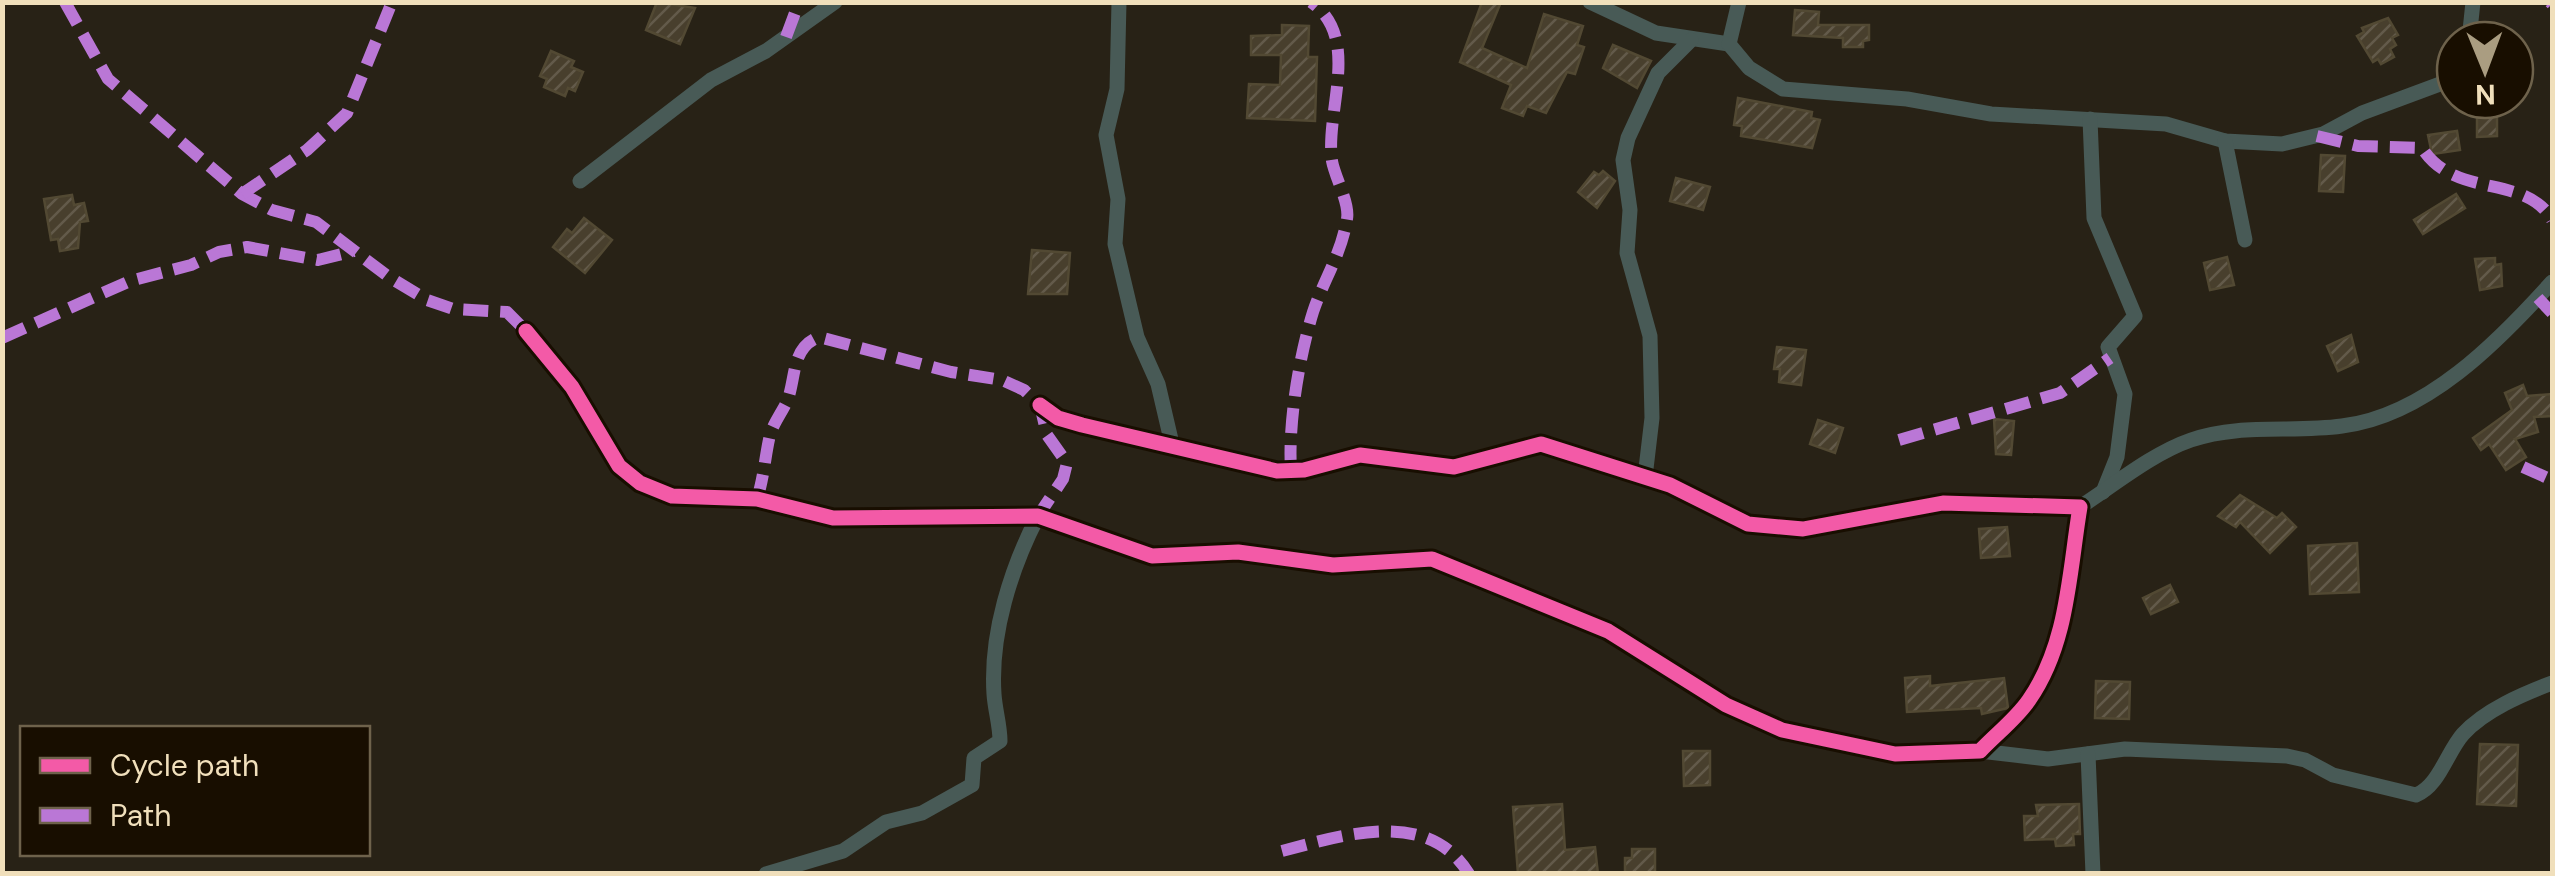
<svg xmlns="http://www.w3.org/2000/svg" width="2555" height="876" viewBox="0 0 2555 876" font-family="'DM Sans',sans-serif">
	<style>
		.building { fill: url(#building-hatch); stroke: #524933; stroke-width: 2.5 }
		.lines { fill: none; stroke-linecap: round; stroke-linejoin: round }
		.street { stroke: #485a56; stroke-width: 15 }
		.quiet { stroke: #ba77d6; stroke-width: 12; stroke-dasharray: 25 12; stroke-linecap: butt }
		.cycleway-casing { stroke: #180e00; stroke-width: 21 }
		.cycleway { stroke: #f35aa7; stroke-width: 15 }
	</style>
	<defs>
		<pattern id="building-hatch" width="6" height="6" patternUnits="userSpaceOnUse" patternTransform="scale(2.5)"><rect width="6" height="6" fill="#483f2d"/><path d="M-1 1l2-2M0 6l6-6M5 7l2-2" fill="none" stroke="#635a4a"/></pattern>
	</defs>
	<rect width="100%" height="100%" fill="#282216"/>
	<!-- building -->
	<g class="building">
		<path d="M657,2L695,8L680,44L646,30Z"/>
		<path d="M1482,2H1501L1482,48L1527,68L1544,14L1583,26L1577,45L1584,47L1575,74L1567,72L1546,113L1527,106L1523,116L1502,108L1511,85L1460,62Z"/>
		<path d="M1795,10L1819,12L1818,25H1869V40L1863,41V47H1843V38L1793,35Z"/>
		<path d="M2388,18L2398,35L2392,38L2396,45L2390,49L2394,57L2381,64L2378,59L2373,62L2357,36L2364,32L2362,28Z"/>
		<path d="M1282,25L1309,26L1308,57H1317L1315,121L1247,118L1249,84L1280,85L1281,55H1251V36L1282,35Z"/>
		<path d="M1613,45L1651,61L1637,88L1603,68Z"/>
		<path d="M551,51L574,61L571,67L583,72L575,91L568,88L565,96L544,87L547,79L540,76Z"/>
		<path d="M1738,98L1812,112L1811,118L1820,120L1812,148L1741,136L1742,126L1734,125Z"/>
		<path d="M2477,110H2497V136L2477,137Z"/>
		<path d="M2457,131L2460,150L2432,154L2428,135Z"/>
		<path d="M2321,155L2345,156L2343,192L2319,191Z"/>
		<path d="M1603,171L1615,181L1597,208L1578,192L1594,172L1599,175Z"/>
		<path d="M1676,178L1710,187L1703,210L1670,201Z"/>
		<path d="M2456,194L2465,208L2423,234L2414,220Z"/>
		<path d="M72,195L74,205L84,203L88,221L80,222L78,248L60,251L58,239L51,240L44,199Z"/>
		<path d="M584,218L612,240L585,273L553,247L567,229L572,233Z"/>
		<path d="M1032,250L1070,253L1067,294H1028Z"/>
		<path d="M2227,257L2234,285L2210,290L2204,263Z"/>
		<path d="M2495,258V265L2501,264L2502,286L2480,290L2475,259Z"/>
		<path d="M2351,335L2358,362L2338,371L2327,346Z"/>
		<path d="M1777,347L1806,350L1801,385L1779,382L1780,369H1774Z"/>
		<path d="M2523,385L2527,396L2552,394V416L2534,417L2538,432L2515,439L2526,457L2506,470L2489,444L2481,450L2473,438L2512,410L2505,393Z"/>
		<path d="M1994,419L2014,421L2011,455L1996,454Z"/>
		<path d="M1818,420L1843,428L1835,453L1810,444Z"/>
		<path d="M2240,495L2277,518L2282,513L2296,527L2270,553L2240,522L2236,527L2218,516Z"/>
		<path d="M2007,527L2010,556L1981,558L1979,529Z"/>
		<path d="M2357,543L2359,592L2310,594L2308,546Z"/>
		<path d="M2170,585L2178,602L2151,614L2143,598Z"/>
		<path d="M1930,676V686L2004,678L2008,708L1982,714L1981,708L1907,712L1905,678Z"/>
		<path d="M2096,681L2130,682L2129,719L2095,718Z"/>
		<path d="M2480,744L2518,745L2516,806L2477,804Z"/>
		<path d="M1683,751H1710V785L1684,786Z"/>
		<path d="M1562,804L1565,850L1595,847L1598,874H1518L1513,807Z"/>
		<path d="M2079,804L2080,834H2073L2074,845L2056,846L2055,839L2025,840L2024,816H2038L2036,805Z"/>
		<path d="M1632,849H1655V874H1625V858H1632Z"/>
	</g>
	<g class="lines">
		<!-- street -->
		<g class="street">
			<path d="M1119,2L1117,89L1106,135L1118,199L1115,244L1137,337L1158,384L1172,444"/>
			<path d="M1590,2L1656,33L1729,44"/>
			<path d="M1739,2L1729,44L1749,68L1783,89L1907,99L1991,114L2166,124L2225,141L2282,144L2323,134L2362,113L2440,84L2455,71"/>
			<path d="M2469,40L2473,2"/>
			<path d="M2090,119L2094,218L2135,316L2108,347L2125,394L2117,457L2103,492"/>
			<path d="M2225,141L2245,240"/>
			<path d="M580,181L711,80L766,51L835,2"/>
			<path d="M526,331L572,387L619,466L640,483L672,496L757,499L833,518L1038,516L1152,556L1238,552L1333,565L1432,559L1608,631L1726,705L1782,730L1895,754L1980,751C1996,734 2016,719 2029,700C2068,644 2069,573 2080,507L1943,503L1803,529L1748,524L1670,485L1541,444L1454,467L1360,455L1304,470L1277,471L1082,425L1058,418L1040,405"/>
			<path d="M1645,477L1652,418L1650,336L1627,253L1630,210L1623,160L1628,138L1658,73L1691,40"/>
			<path d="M2080,507C2114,485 2153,453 2191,440C2241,423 2291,433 2342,426C2426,416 2499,341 2552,282"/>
			<path d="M1980,751L2048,759L2125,749L2287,756L2305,760L2333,775L2416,795C2439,786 2447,752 2463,734C2485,710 2523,694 2552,683"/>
			<path d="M2088,754L2093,874"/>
			<path d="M766,874L843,851L886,822L922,813L972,785L974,758L1000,741C1000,725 995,710 994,694C990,634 1011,568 1038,516"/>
		</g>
		<!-- quiet -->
		<g class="quiet">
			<path d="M65,2L108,79L242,194L272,210L316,222L389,277L427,300L453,309L507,312L526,331"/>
			<path d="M2550,2L2552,4"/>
			<path d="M786,37L799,2"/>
			<path d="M2317,136L2358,146L2422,148C2455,200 2526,173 2552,220"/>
			<path d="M242,194L307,150L347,113L392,2"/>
			<path d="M2538,298L2552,313"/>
			<path d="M2,338L130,281L191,265L219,252L247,247L318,260L354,251"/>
			<path d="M1899,440L2060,393L2110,358"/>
			<path d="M2523,467L2552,480"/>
			<path d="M1291,470C1288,424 1299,357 1313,312C1324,279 1341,255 1347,219C1350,203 1335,178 1332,161C1325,110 1362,38 1311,2"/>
			<path d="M757,499C764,477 765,456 770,435C774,422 783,411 788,399C796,375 792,347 819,337L951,372L1002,380L1024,390L1040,405L1047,435L1067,463L1063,479L1038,516"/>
			<path d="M1282,851C1344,835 1428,807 1469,874"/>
		</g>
		<!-- cycleway casing -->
		<g class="cycleway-casing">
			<path id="cycleway" d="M526,331L572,387L619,466L640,483L672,496L757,499L833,518L1038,516L1152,556L1238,552L1333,565L1432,559L1608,631L1726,705L1782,730L1895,754L1980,751C1996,734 2016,719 2029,700C2068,644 2069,573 2080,507L1943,503L1803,529L1748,524L1670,485L1541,444L1454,467L1360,455L1304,470L1277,471L1082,425L1058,418L1040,405"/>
		</g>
		<!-- cycleway -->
		<use href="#cycleway" class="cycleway"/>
	</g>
	<!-- border -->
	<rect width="2555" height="876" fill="none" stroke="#f0dfbb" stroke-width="10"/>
	<!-- legend -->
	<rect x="20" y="726" width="350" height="130" fill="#180e00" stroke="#6e624b" stroke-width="2.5"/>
	<rect x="40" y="758" width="50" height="15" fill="#f35aa7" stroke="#6e624b" stroke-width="2.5"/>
	<text x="110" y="776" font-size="30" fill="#f0dfbb">Cycle path</text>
	<rect x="40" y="808" width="50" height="15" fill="#ba77d6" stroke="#6e624b" stroke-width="2.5"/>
	<text x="110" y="826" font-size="30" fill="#f0dfbb">Path</text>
	<!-- north arrow -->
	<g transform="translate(2485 70) rotate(179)"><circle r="48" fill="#180e00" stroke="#6e624b" stroke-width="2.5"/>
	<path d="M0-8L18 38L0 25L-18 38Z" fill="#aa9d81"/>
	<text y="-15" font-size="28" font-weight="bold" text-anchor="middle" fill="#f0dfbb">N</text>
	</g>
</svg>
